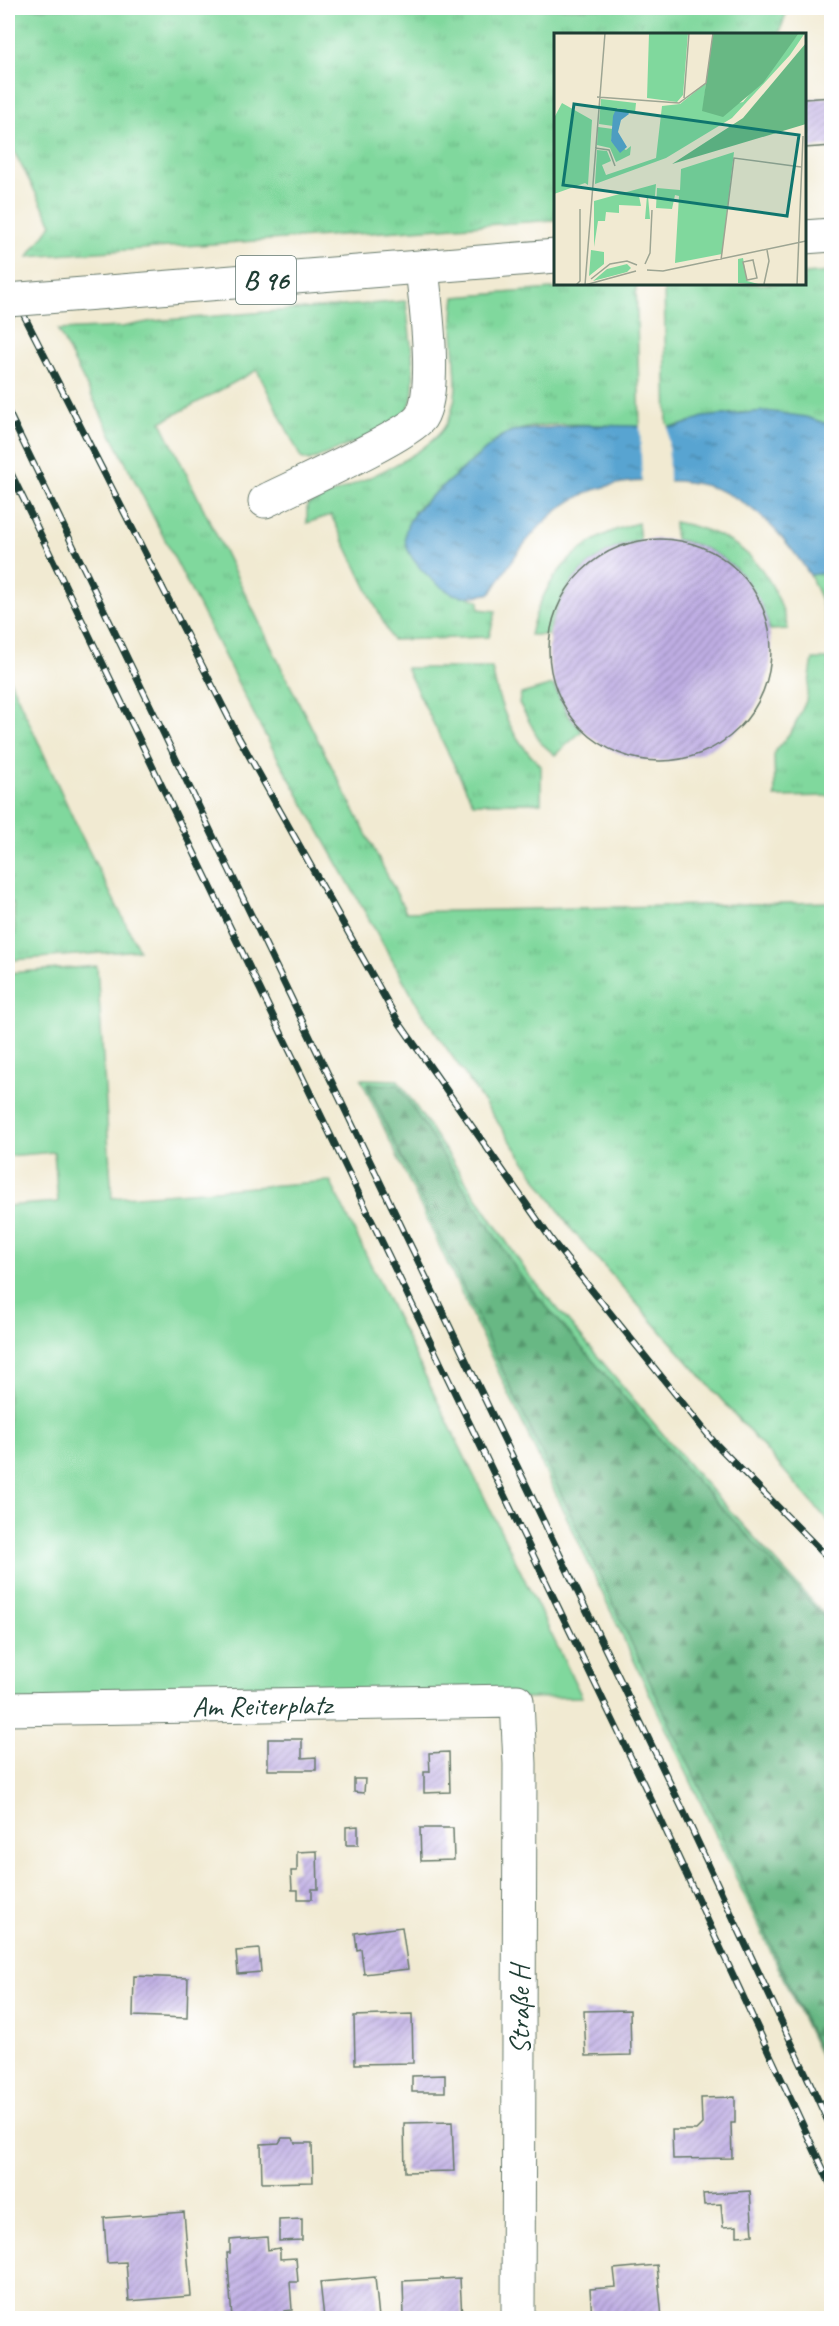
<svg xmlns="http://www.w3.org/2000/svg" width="839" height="2326" viewBox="0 0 839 2326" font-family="Caveat,sans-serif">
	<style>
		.grass { fill: url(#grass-tufts); stroke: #508a68; stroke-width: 1.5 }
		.forest { fill: url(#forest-firs); stroke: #447a5c; stroke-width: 1.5 }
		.garden { fill: #80d89d; stroke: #508a68; stroke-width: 1.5 }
		.water { fill: url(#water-ripples); stroke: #3c7082; stroke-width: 1.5 }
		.pier { fill: #f1ead2 }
		.building { fill: url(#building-hatch) }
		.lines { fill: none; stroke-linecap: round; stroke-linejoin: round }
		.minor-casing { stroke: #687a6b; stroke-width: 35 }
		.major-casing { stroke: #687a6b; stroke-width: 35 }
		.minor { stroke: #fff; stroke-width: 33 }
		.major { stroke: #fff; stroke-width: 33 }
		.rail-casing { stroke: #1f3d34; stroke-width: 7 }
		.rail { stroke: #fff; stroke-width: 4.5; stroke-dasharray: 14; stroke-linecap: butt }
		.major-bridge-casing { stroke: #687a6b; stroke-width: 35; stroke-linecap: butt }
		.major-bridge { stroke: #fff; stroke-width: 33 }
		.labels { text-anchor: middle; stroke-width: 4.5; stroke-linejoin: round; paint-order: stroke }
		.shield { fill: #fff; stroke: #627771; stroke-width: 1.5 }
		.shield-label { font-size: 27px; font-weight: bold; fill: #1f3d34 }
		.street-label { font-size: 28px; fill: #1f3d34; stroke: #fff }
		.inset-road { fill: none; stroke: #9da593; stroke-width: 1.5 }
		.view { fill: #0f766e; fill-opacity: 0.15; stroke: #0f766e; stroke-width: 3 }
		.inset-edge { fill: none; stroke: #1f3d34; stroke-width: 3 }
	</style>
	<defs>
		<pattern id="grass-tufts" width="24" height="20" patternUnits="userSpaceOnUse" patternTransform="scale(1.5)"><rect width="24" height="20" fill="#80d89d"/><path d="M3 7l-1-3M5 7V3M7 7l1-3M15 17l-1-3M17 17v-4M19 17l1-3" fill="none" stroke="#6eba88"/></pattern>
		<pattern id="forest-firs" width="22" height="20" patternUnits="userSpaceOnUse" patternTransform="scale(1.5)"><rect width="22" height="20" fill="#68b884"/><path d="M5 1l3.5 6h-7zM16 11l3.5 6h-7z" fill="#55976d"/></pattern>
		<pattern id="water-ripples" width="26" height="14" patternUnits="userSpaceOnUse" patternTransform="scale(1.5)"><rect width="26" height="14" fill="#59a4d1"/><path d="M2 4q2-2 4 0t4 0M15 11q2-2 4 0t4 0" fill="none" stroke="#4987aa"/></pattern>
		<pattern id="building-hatch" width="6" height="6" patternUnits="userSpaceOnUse" patternTransform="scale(1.5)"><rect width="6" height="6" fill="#bfaee4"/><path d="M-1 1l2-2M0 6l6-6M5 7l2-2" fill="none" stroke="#9b8fba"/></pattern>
	</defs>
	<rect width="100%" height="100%" fill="#fff"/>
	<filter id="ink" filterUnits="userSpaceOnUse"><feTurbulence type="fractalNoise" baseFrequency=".0167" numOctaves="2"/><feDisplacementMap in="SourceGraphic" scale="12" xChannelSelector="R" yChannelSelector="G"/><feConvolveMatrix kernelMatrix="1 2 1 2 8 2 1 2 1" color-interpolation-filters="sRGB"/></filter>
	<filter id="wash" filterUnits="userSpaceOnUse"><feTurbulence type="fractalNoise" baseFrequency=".008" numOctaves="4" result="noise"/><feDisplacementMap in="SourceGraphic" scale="24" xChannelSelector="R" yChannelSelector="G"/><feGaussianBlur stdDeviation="1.35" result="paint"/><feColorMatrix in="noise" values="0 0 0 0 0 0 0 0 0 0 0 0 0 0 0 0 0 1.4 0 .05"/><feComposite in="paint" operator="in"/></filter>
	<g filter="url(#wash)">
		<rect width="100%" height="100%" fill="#f1ead2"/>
		<!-- grass -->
		<g class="grass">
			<path d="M8,8H788L779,34H556L555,220L28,257L52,224L8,140Z"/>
			<path d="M831,272V425C789,412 751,409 707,417C693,419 682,428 667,426L664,284H804L805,274Z"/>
			<path d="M614,284H636L640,427C599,425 536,418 500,437L413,512L470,598L479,600V609L496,611L489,637L392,640L331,515L307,523V505C345,487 411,464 439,434C450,423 455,403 456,388C456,357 450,327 455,297Z"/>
			<path d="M406,301C408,329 418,374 411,402C404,427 332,451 309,461L301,458L257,370L161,422L289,683L406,912L831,902V1524L572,1230L421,1011L261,728L58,330L122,327L153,321Z"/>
			<path d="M674,522C738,533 773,566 788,629L770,630C755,580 728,550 675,539Z"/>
			<path d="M638,523L640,540C589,552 560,586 548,635H530C543,576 580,537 638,523Z"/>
			<path d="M831,572V631H828L821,600L810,575Z"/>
			<path d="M813,659H829L831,796L775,797L774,753L793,729L806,701Z"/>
			<path d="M406,668H492C499,707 511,738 541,766V803H473Z"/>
			<path d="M8,676L80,833L139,950L13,960L11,935L15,934L13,903H8Z"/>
			<path d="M553,685L568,715L582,731L555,755L541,743L519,703L521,694Z"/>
			<path d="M361,1079L398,1080L526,1271L693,1470L831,1622V1625L689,1473L521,1277L398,1085H367L703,1794L831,2080Z"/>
		</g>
		<!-- forest -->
		<path class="forest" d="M367,1084L398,1085L521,1277L689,1473L831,1625V2078L703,1794Z"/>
		<!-- garden -->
		<path class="garden" d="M97,966L112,1198L330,1181L582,1697L8,1706V1206L58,1202L54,1152L8,1156V973Z"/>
		<!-- water -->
		<path class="water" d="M766,411L806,417L831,425V572L810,575C781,531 743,488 687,482C675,480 662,481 650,481C615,481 580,491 553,514C527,536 509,564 491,593C461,600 451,597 429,577C383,535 411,513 448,482C465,467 483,452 500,437L512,431L581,425L677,427L703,417Z"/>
		<!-- pier -->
		<path class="pier" d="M640,424H668L669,484H642Z"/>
		<g id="blocks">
			<!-- building -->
			<g class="building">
				<path d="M832,97V146L805,148L804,99Z"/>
				<circle cx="660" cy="650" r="111"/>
				<path d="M268,1739H302V1758L316,1757V1770H268Z"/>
				<path d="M449,1752L450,1792L424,1793V1772H430L429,1753Z"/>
				<path d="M354,1779H365L364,1793L354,1792Z"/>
				<path d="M358,1826V1845H346V1827Z"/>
				<path d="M420,1828H453L454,1860L421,1861Z"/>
				<path d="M317,1851L318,1889H312V1899H298V1890H292L291,1871H297V1852Z"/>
				<path d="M402,1927L408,1969L364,1974L361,1949L357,1950L355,1933Z"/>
				<path d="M259,1949L261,1972L238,1974L236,1951Z"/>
				<path d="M134,1976L188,1978L187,2018L133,2016Z"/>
				<path d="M630,2010L631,2055L586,2056L584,2011Z"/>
				<path d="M412,2014L413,2063L355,2064L354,2016Z"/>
				<path d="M445,2075V2092H412V2076Z"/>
				<path d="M735,2097V2123H731L732,2158L673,2159L672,2130H696L702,2124L701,2098Z"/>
				<path d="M452,2122L454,2171L405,2172L404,2123Z"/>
				<path d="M282,2138H293L295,2143H312L313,2182L262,2183L261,2144L279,2143Z"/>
				<path d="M750,2191L753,2235L737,2236V2226L723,2227L721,2204L704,2205L703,2194Z"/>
				<path d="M184,2212L191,2296L129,2301L126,2262L107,2263L104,2218Z"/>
				<path d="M302,2219V2240L279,2241V2220Z"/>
				<path d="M267,2237L268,2250L280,2248V2259L296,2258L298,2282H290L292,2310L284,2311V2318H232L227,2253H230V2240Z"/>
				<path d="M657,2265L662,2318H592L590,2289L616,2287L614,2269Z"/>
				<path d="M375,2277L379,2318H324L320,2282Z"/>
				<path d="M460,2278L462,2318H404L403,2281Z"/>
			</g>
		</g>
	</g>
	<g filter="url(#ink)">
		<use href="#blocks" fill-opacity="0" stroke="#687a6b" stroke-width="1.5"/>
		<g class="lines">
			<!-- minor casing -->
			<g class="minor-casing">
				<g id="minor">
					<path d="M265,501C291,488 409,435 421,417C438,389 425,301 422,267"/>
					<path d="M8,1709L517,1701L520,1764L518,2318"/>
				</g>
			</g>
			<!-- major casing -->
			<g class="major-casing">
				<g id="major">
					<path d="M804,237L832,235"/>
					<path d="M109,292L556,256"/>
				</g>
			</g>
			<!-- minor -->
			<use href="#minor" class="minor"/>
			<!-- major -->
			<use href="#major" class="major"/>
			<!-- rail casing -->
			<g class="rail-casing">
				<g id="rail">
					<path d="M8,284L239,738L398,1021L553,1242L714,1442L832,1562"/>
					<path d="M8,411L681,1806L832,2130"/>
					<path d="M8,467L660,1818L832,2188"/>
				</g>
			</g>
			<!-- rail -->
			<use href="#rail" class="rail"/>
			<!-- major-bridge casing -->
			<g class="major-bridge-casing">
				<path id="major-bridge" d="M8,300L109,292"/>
			</g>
			<!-- major-bridge -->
			<use href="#major-bridge" class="major-bridge"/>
		</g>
	</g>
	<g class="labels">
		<!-- shield labels -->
		<rect class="shield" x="236" y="256" width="60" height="48" rx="4.5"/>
		<g class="shield-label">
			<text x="266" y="289">B 96</text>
		</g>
		<!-- street labels -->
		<g class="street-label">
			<text transform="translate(262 1705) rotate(-1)" y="10">Am Reiterplatz</text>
			<text transform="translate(519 2010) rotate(-90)" y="10">Straße H</text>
		</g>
	</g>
	<!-- overview -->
	<g transform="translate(554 33)">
		<rect width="252" height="252" fill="#f1ead2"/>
		<path d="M245,0H251L236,22L178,85L112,125L41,151L43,117L53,118L57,128L48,132L52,142L102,125L108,73L126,71L152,50L149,78L189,69ZM47,66L82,70L81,80L63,75L59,93L45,91ZM8,70L38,87L34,152L31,150L0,161V85ZM44,94L59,96L57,108L72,117L77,113L76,122L62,129L56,115L43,112ZM102,151L101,163H94L96,186H91L93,163H85L87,173L65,172V180L52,179L51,188H44L40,214V168ZM37,217L50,219V231L35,243ZM73,231L77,235L73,239L39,248L53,236Z" fill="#80d89d"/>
		<path d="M159,0H245L209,50L169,84L148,78ZM252,10V91L118,131L189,85Z" fill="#68b884"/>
		<path d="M189,225L193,248L208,252L184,250V226Z" fill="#80d89d"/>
		<path d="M95,0H134L129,62L123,69L93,65ZM180,119L168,221L121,230L125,163L121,162L118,176L102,175L103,155L126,157L127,136Z" fill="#80d89d"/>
		<path d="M72,76L75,81L67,87L64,99L73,114L66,120L57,108L59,83L62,76Z" fill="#59a4d1"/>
		<path class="inset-road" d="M43,64L125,70L152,50L159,0M130,65L135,0M41,115L55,117L61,133M167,227L180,125L247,134M199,227L203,245L193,247L189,229ZM91,231L96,220L98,177M93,237L109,238L252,208M37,246L56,231L73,228L83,232M210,251L215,228L213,217M22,252L26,248V176M31,252L82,238M31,252L51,0M243,252L249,103"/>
		<path class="view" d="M20,71L245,102L233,183L9,152Z"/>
		<rect width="252" height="252" class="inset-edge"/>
	</g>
	<!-- margin -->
	<rect width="839" height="2326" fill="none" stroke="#fff" stroke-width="30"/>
</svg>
